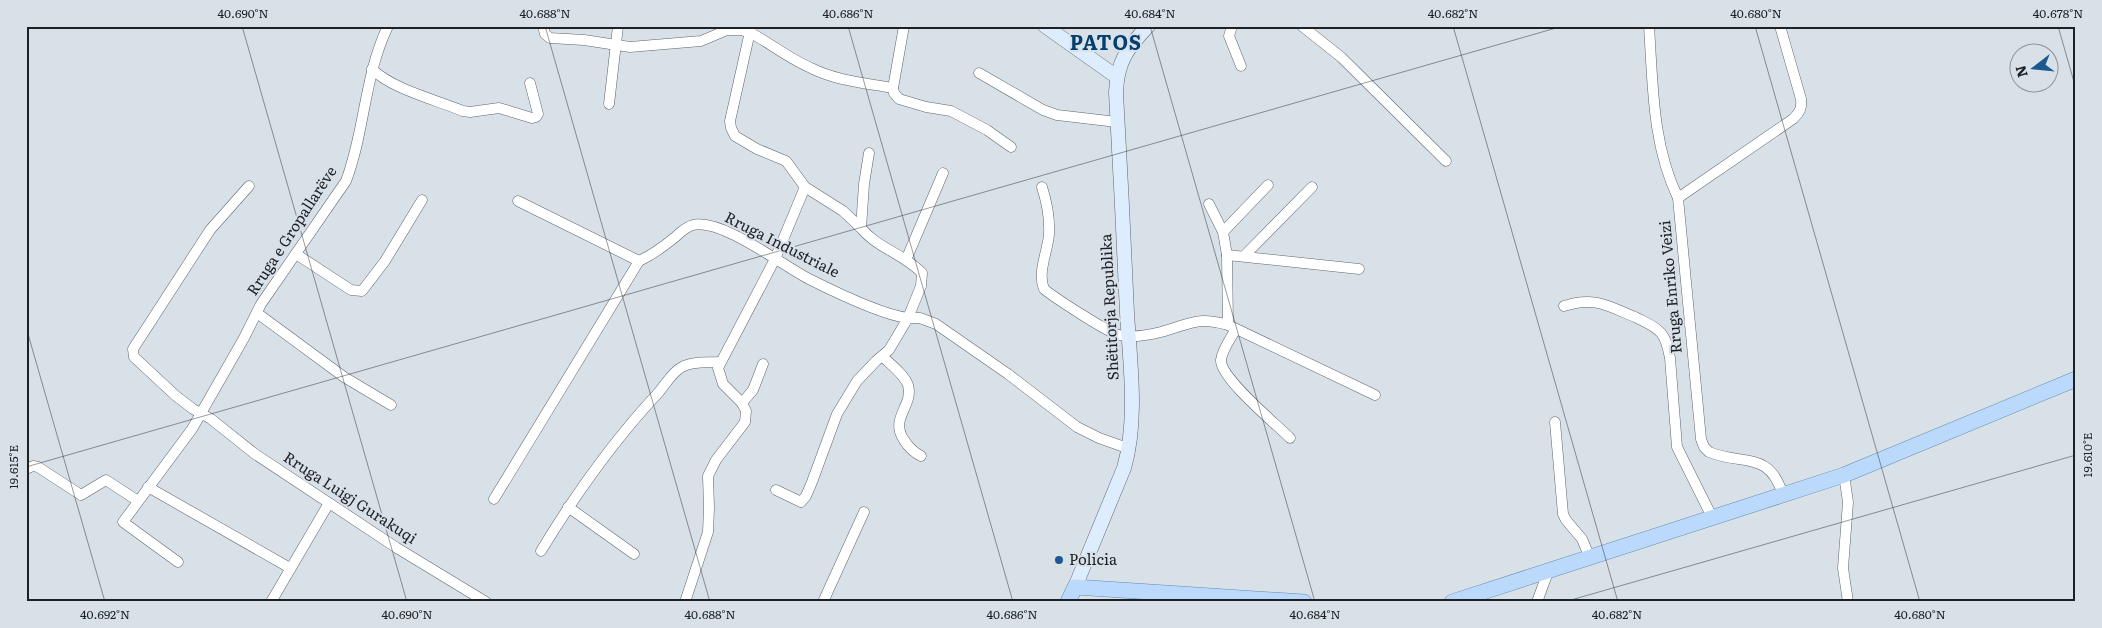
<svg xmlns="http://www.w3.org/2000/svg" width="2102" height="628" viewBox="0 0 2102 628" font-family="Literata,serif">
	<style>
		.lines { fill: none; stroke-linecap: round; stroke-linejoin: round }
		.street-casing { stroke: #5e656c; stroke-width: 11 }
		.secondary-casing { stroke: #5e656c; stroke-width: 15 }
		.primary-casing { stroke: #678aae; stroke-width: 16 }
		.street { stroke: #fff; stroke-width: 10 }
		.secondary { stroke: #ddedfd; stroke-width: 14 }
		.primary { stroke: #bbdafb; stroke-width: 15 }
		.ticks { fill: none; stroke: #1e2124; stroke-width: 1; stroke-opacity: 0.45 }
		.poi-dot { fill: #1d588f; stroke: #d8e0e8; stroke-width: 2 }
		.labels { text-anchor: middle; stroke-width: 4; stroke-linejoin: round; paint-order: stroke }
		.street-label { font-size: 15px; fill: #1e2124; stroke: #d8e0e8 }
		.poi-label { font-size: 15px; fill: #1e2124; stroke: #d8e0e8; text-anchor: start }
		.district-label { font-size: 20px; font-weight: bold; letter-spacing: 1px; fill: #023e6e; stroke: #d8e0e8 }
		.neatline { fill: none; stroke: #1e2124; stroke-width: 2 }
		.ticks-label { font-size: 12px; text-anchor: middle; fill: #1e2124 }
	</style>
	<rect width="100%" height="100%" fill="#d8e0e8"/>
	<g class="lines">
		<!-- street casing -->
		<g class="street-casing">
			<g id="street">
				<path d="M543,26L545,34L550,38L584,40L630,47L701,41L727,30H741L751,33C771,44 790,59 811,68C837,81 865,83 893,88"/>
				<path d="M904,26L893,88L894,93L899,99L926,107L951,111L987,130L1011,147"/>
				<path d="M1232,26L1229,36L1241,66"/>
				<path d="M1302,26L1341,57L1446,161"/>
				<path d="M1649,26C1653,85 1652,144 1678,198L1701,439L1704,447L1709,452C1744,466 1769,450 1783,495"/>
				<path d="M751,27L730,121L731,128L735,136L757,149L786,161L805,187L843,211L861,228"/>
				<path d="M372,69C392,89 436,100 463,111L470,112L499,108L532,118L536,117L538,114L530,83"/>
				<path d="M979,73L1043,110L1057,115L1117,122"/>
				<path d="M609,104L618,26"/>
				<path d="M249,186L210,230L133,349L134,357L176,396L193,409L211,419L255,454L397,548L486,602"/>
				<path d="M1042,187C1047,203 1050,217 1049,234C1048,251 1037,272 1044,289C1055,298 1107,332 1119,335C1132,338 1149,335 1161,332C1191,324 1195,316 1228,325L1375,395"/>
				<path d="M1678,198L1793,119C1800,112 1802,108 1801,99L1780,26"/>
				<path d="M518,201L639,261"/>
				<path d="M1209,204L1223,232L1227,255L1228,325"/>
				<path d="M1223,232L1268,185"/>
				<path d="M296,254L351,290L362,291L385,261L422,200"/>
				<path d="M1227,255L1359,269"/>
				<path d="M1244,256L1312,187"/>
				<path d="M906,260L943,173"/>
				<path d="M1564,306C1594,296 1608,306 1635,317C1644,322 1654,325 1661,333C1667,340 1668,349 1670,358L1677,447L1712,517"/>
				<path d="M257,313L344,377L391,405"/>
				<path d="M1236,329C1231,338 1222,350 1221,360C1220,378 1276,424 1290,438"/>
				<path d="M882,356C890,364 904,374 908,385C914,406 889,418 904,440C909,448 913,452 921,456"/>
				<path d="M742,403L753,390L763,364"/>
				<path d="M1555,422L1563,514L1566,520L1582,539L1590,558"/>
				<path d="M26,469L33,466L38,467L81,495L106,480L138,501"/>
				<path d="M1844,475L1848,502L1843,568L1848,602"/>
				<path d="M148,487L290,568"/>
				<path d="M776,490L801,502L806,496L812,482L837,414L857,381L876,361L889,350L908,318H920L936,324L1008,374L1077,427L1099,438L1130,449"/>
				<path d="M494,499L639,261C652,255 663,247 674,238C680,233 685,227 693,225C721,218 782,265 809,279C833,291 882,315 908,318L921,286L922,273C904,254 877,248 861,228L864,184L869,153"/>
				<path d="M568,507L634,554"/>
				<path d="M541,551C575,495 614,440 659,392C665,385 673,371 682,367C692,361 708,363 720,362"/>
				<path d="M178,562L123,522L192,429L244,338L261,304L346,181C365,131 364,76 388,26"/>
				<path d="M271,602L329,503"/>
				<path d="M685,602L708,532L709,508L708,476L716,460L745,422L746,411L742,403L723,384L718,368L775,259L805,187"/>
				<path d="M823,602L864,512"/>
				<path d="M1537,602L1548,572"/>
			</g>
		</g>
		<!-- secondary casing -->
		<g class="secondary-casing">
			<g id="secondary">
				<path d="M1045,26L1117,77"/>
				<path d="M1075,587L1124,468C1138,420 1130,362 1127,313C1124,240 1120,166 1116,93C1117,62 1127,48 1148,26"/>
			</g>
		</g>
		<!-- primary casing -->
		<g class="primary-casing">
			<g id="primary">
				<path d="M1068,602L1075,587L1304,602"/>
				<path d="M1452,602L1844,475L2076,379"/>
			</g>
		</g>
		<!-- street -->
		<use href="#street" class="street"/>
		<!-- secondary -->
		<use href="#secondary" class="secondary"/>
		<!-- primary -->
		<use href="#primary" class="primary"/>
	</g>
	<!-- ticks -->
	<path class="ticks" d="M242,26L407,602M545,26L710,602M848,26L1013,602M1150,26L1315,602M1453,26L1618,602M1755,26L1920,602M2058,26L2076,89M26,327L105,602M26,467L1563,26M1564,602L2076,455"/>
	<!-- markers -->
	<circle class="poi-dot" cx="1059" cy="560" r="5"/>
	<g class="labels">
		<!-- street labels -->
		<g class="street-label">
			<text transform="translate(292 231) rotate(-57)" y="5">Rruga e Gropallarëve</text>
			<text transform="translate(782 245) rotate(27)" y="5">Rruga Industriale</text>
			<text transform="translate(1671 287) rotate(-95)" y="5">Rruga Enriko Veizi</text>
			<text transform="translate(1110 307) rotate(-93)" y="5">Shëtitorja Republika</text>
			<text transform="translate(350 498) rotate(33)" y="5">Rruga Luigj Gurakuqi</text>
		</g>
		<!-- poi labels -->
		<g class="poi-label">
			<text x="1069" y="565">Policia</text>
		</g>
		<!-- district labels -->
		<g class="district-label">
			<text x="1106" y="50">PATOS</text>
		</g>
	</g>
	<!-- border -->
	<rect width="2102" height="628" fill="none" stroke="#d8e0e8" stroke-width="55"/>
	<!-- north arrow -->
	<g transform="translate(2034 68) rotate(254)"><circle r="24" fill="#d8e0e8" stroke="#8e949a"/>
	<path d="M0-4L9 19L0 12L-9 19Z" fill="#1d588f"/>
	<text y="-8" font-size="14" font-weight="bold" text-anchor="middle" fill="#1e2124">N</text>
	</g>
	<rect x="28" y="28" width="2046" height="572" class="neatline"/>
	<g class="ticks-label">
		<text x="243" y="18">40.690°N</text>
		<text x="545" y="18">40.688°N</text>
		<text x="848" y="18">40.686°N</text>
		<text x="1150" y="18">40.684°N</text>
		<text x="1453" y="18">40.682°N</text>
		<text x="1756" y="18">40.680°N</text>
		<text x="2058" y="18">40.678°N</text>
		<text transform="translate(2088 455) rotate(-90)" y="4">19.610°E</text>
		<text transform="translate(14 467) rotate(-90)" y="4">19.615°E</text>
		<text x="105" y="619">40.692°N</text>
		<text x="407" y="619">40.690°N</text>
		<text x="710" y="619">40.688°N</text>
		<text x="1012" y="619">40.686°N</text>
		<text x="1315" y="619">40.684°N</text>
		<text x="1617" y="619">40.682°N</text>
		<text x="1920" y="619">40.680°N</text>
	</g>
</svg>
